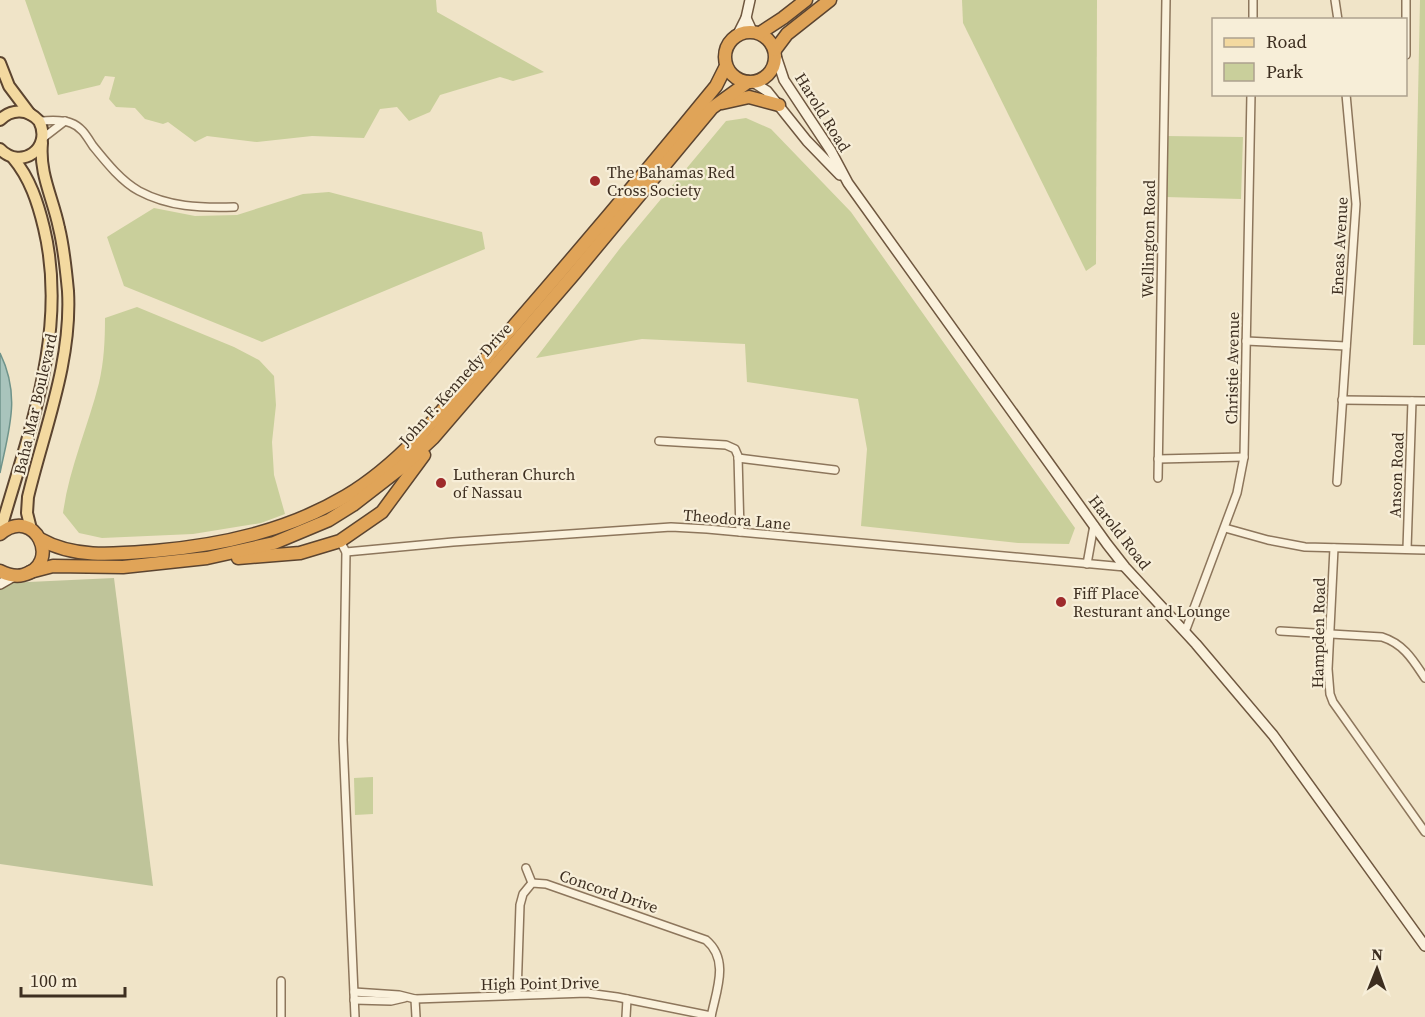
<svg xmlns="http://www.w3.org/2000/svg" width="1425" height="1017" viewBox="0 0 1425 1017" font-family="'Source Serif 4',serif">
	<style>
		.green { fill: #c9cf9b }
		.cemetery { fill: #bfc49a }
		.water { fill: #a9c4bc; stroke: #6f938a; stroke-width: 1.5 }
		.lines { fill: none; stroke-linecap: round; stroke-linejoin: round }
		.street-casing { stroke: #8d765c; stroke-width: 10 }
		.secondary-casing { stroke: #6f573f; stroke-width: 12 }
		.primary-casing { stroke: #5b4430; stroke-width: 14 }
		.highway-casing { stroke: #5b4430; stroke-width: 15 }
		.street { stroke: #faf1dc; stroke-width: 7 }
		.secondary { stroke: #faf1dc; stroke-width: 9 }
		.primary { stroke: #f3d9a0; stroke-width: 10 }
		.highway { stroke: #e0a458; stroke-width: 12 }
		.poi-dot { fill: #9e2a2b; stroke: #f7eed8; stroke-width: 2 }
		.labels { text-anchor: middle; stroke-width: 4.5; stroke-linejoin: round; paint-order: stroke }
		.street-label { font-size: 16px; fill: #3d2e20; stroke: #f7eed8 }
		.poi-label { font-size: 16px; fill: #3d2e20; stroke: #f7eed8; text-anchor: start }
	</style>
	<rect width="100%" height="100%" fill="#f0e4c8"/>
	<!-- green -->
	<g class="green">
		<path d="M25,0H436L437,12L544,72L513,81L500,77L440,95L430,112L409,121L397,107L380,109L364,138L312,136L257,142L207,136L195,142L168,122L163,124L145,119L135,108L116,107L109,99L115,77L105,76L100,85L58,95Z"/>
		<path d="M962,0H1097L1096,264L1086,271L963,23Z"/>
		<path d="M1420,0H1425V345H1413Z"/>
		<path d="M746,118L771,129L851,212L1075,528L1069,544L1018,543L861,526L867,449L858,399L747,382L745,344L642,339L536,358L621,247L726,121Z"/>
		<path d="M1166,136L1243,137L1241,199L1165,197Z"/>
		<path d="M329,192L482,232L485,249L262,342L124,286L107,237L154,208L195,216L237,215L303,194Z"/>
		<path d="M137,307L234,347L259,360L274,376L276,405L272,442L274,475L285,514L261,523L193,534L102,538L79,533L63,513C69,468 88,427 99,383C104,362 105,340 105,318Z"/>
		<path d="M373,777V814L355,815L354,778Z"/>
	</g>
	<!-- cemetery -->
	<path class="cemetery" d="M114,578L153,886L0,864V586L7,583Z"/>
	<!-- water -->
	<path class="water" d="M0,353C21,396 9,429 0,473Z"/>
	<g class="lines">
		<!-- street casing -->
		<g class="street-casing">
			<g id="street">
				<path d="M1335,0L1338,20"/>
				<path d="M1406,0V55"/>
				<path d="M1253,20V0"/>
				<path d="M39,121C49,121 61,119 71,123C82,127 87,137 93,146C106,162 121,181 139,191C169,207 200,208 234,207"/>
				<path d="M43,138L65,121"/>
				<path d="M1246,341L1346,346"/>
				<path d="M1342,400L1425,401"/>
				<path d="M659,441L726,445L735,449L738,456L740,532"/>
				<path d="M738,458L835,470"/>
				<path d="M1158,459L1244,457"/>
				<path d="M1158,478L1166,0"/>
				<path d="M1337,482L1356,204L1346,94"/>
				<path d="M1225,528L1268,540L1305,547L1425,550"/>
				<path d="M340,541L346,552L343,740L355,1017"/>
				<path d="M1334,548L1328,669L1330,694L1333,702L1425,832"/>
				<path d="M1407,549L1412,401"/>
				<path d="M346,552L453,542L671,527L707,529L1125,567"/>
				<path d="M1087,564L1094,525"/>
				<path d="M1280,631L1382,637C1404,644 1413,660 1425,678"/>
				<path d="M1185,632L1237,493L1244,457L1251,94"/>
				<path d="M526,868L532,883"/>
				<path d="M281,981V1017"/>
				<path d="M354,992L399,995L415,999L587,993L617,997L711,1016"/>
				<path d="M517,995L520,905L523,894L532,883L546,884L706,940C730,960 716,991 711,1017"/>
				<path d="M415,999L416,1017"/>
				<path d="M354,1000L391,1001L404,998"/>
				<path d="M626,1017L627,999"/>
			</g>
		</g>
		<!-- secondary casing -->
		<g class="secondary-casing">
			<g id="secondary">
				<path d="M746,18L752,31"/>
				<path d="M738,34L746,18L750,0"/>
				<path d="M776,56L784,80L831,151L848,183L1107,544L1125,567L1196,644L1273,735L1425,946"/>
				<path d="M753,82L767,91L807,141L840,175"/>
				<path d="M0,584L14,576"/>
			</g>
		</g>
		<!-- primary casing -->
		<g class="primary-casing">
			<g id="primary">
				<path d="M0,63L9,86L30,114"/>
				<path d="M0,120C12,108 28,109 39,121C53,148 21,171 0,149"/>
				<path d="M31,529L27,513L28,497C44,430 72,362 68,291C66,270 64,248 59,228C53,198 39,174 42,143"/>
				<path d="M0,532C28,433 69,332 44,228C38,203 30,178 13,158"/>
			</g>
		</g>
		<!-- highway casing -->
		<g class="highway-casing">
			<g id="highway">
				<circle cx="750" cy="57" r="25"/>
				<path d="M760,33L783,18L806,0"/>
				<path d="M775,50L787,34L830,0"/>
				<path d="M722,103L749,97L779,105"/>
				<path d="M0,534C35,504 63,565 23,575C15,577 8,575 0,571"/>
				<path d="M40,539C75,559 117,554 155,551C222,545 287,531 346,496C408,459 453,397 499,343C573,258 645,173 716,86L726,66"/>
				<path d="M238,558L300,553L340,541L382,512L424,455"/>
				<path d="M30,572L53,566L123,567L207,558L274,543L329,520L353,505L402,467L433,438L574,274L712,108L748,82"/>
			</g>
		</g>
		<!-- street -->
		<use href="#street" class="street"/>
		<!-- secondary -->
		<use href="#secondary" class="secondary"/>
		<!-- primary -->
		<use href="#primary" class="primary"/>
		<!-- highway -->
		<use href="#highway" class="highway"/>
	</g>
	<!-- markers -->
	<g class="poi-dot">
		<circle cx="595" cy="181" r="6"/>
		<circle cx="441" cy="483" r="6"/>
		<circle cx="1061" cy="602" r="6"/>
	</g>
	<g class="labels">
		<!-- street labels -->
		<g class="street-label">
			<text transform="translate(823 112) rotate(58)" y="6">Harold Road</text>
			<text transform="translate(1148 239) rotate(-89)" y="6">Wellington Road</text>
			<text transform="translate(1339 246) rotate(-87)" y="6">Eneas Avenue</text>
			<text transform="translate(1232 368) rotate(-89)" y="6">Christie Avenue</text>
			<text transform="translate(455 384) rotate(-48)" y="6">John F. Kennedy Drive</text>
			<text transform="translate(35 404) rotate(-77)" y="6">Baha Mar Boulevard</text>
			<text transform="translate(1396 475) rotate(-88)" y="6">Anson Road</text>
			<text transform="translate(737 519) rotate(5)" y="6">Theodora Lane</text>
			<text transform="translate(1120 532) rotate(52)" y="6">Harold Road</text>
			<text transform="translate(1318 633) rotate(-89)" y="6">Hampden Road</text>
			<text transform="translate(609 891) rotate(19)" y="6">Concord Drive</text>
			<text transform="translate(540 983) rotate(-1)" y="6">High Point Drive</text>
		</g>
		<!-- poi labels -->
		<g class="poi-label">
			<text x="607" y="178">The Bahamas Red<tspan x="607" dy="18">Cross Society</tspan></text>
			<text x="453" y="480">Lutheran Church<tspan x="453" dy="18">of Nassau</tspan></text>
			<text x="1073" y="599">Fiff Place<tspan x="1073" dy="18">Resturant and Lounge</tspan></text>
		</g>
	</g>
	<!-- legend -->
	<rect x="1212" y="18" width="195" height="78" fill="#f7eed8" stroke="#ada18e" stroke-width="1.5"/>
	<rect x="1224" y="38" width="30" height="9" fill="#f3d9a0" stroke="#ada18e" stroke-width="1.5"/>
	<text x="1266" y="48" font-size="18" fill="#3d2e20">Road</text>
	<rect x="1224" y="63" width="30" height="18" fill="#c9cf9b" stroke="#ada18e" stroke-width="1.5"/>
	<text x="1266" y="78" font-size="18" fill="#3d2e20">Park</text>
	<!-- north arrow -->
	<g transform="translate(1377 969) rotate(1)" stroke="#f7eed8" stroke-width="4.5" paint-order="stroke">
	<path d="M0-4.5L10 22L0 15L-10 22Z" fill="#3d2e20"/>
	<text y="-9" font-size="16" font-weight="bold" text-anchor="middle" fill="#3d2e20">N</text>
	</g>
	<!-- scale -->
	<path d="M21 987v9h104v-9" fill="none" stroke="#3d2e20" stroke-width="3"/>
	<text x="30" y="987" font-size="18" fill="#3d2e20" stroke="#f7eed8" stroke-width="4.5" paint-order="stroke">100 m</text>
</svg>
